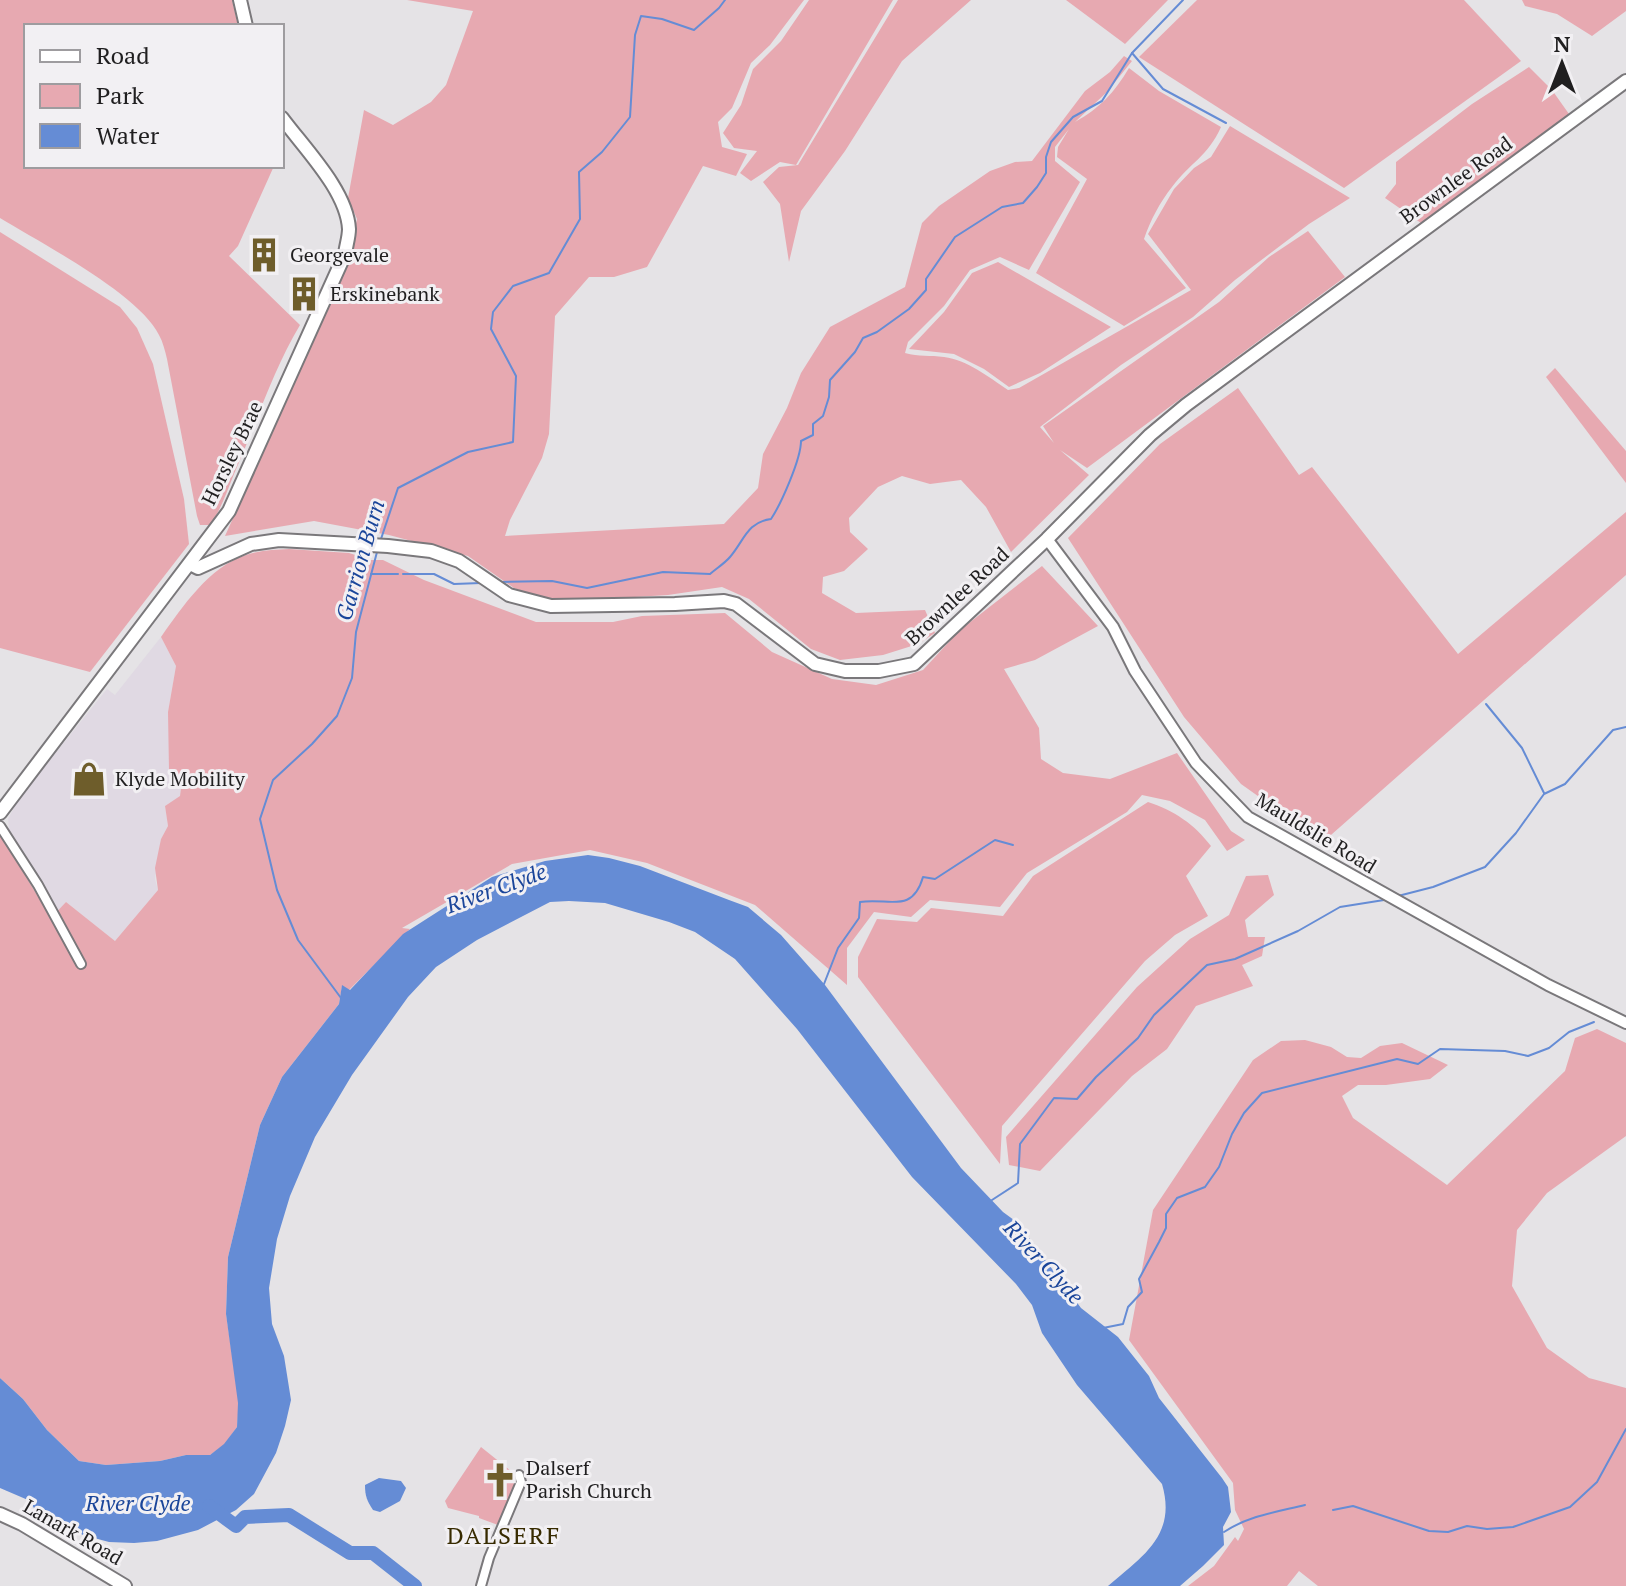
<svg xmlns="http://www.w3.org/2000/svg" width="1626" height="1586" viewBox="0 0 1626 1586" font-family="'PT Serif',serif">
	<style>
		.built { fill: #e0d9e3 }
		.green { fill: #e7a9b1 }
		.water { fill: #658cd5 }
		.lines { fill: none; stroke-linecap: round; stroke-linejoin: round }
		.stream { stroke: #658cd5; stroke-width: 2 }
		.river { stroke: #658cd5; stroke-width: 14 }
		.minor-casing { stroke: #7a787b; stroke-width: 12 }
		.tertiary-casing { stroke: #7a787b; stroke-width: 14 }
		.secondary-casing { stroke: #7a787b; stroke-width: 16 }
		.primary-casing { stroke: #7a787b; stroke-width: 16 }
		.minor { stroke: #fff; stroke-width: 8 }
		.tertiary { stroke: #fff; stroke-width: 10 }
		.secondary { stroke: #fff; stroke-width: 12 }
		.primary { stroke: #fff; stroke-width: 12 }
		.labels { text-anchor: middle; stroke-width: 6; stroke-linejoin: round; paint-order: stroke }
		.street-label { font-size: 20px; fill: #201f20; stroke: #f2f0f3 }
		.poi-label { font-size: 20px; fill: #201f20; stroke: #f2f0f3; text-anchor: start }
		.water-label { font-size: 22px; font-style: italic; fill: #1a459a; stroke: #f2f0f3 }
		.quarter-label { font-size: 24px; letter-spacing: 2px; fill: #372b00; stroke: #f2f0f3 }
	</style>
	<rect width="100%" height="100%" fill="#e5e3e6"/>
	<!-- built -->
	<path class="built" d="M161,637L176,666L168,712L182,780L180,797L165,806L168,826L161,839L155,879L158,890L115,941L66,902L52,919L1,834L9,828L8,819L18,800L107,689L115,695Z"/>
	<!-- green -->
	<g class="green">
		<path d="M0,0H232L238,26H26V166H274L238,246L229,256L300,325C272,372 256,424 234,474C227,491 221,510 210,525H200L197,516L167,359C165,351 163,342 159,335C139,294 41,243 0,218Z"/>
		<path d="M407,0H804L770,45L751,63L732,108L718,122L722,147L747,154L736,176L703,166L647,267L614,277H589L555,316L549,434L542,458L510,520L505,536L724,524L758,488L763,454L787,408L801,373L830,327L905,287L922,223L939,206L990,171L1015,162L1032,161L1085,91L1110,72L1124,56L1132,61L1107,92L1075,122C1100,108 1114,93 1129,68L1159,91L1221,127C1208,156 1190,163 1172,187C1160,202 1150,221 1144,239L1186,288L1124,326L1036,273L1087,179L1057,157L1058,147L1069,129L1055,147V161L1080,182L1029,270L1000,257L970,270L944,306L908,342L905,353C919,357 930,355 944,357C967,360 989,377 1008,390L1019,388L1191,290L1148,234L1174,189L1194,168L1211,157L1230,126L1350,198L1309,224L1235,280L1193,317L1121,365L1040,427L1054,443L1043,426L1219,302L1269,257L1308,231L1345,277L1087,468L1060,450L1089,475L1011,552L986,507L961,480L930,484L902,476L878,487L849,518L850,532L868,549L844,571L823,577L822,593L856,613L925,610L935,633L918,644L883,655L840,660L811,649L749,599L722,587L668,595L553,602L514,588L468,556L389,535L314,521L225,536L347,265L357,219L348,198L364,110L393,125L431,102L446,85L473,11Z"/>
		<path d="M809,0H893L796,165L780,162L751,181L740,173L757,151L734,148L723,133L741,105L753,69L781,41Z"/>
		<path d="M898,0H971L902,61L845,151L801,211L789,262L780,204L763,182L779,167L798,165Z"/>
		<path d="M1066,0H1168L1125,44Z"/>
		<path d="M1197,0H1464L1521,61L1344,188L1139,57Z"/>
		<path d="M1522,0H1626V11L1592,36L1557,14L1525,6Z"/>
		<path d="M1529,67L1552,90L1569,114L1421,223L1385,198L1396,184V162L1472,104Z"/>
		<path d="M0,232L120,307L137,328L153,364L184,499L189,544L90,672L0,648Z"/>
		<path d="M998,262L1111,327L1040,373L1009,387L984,369L954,354L909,349L944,312L972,273Z"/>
		<path d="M1555,368L1626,451V483L1546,377Z"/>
		<path d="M1238,388L1299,475L1312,467L1458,654L1626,512V575L1323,842L1241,784L1184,717L1068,538L1160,444Z"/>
		<path d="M289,549L349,553L371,560H383L424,580L536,622H613L642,616L725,613L772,652L832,679L876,685L923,670L960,630L1042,566L1098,626L1035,660L1004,669L1039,728L1041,759L1063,773L1110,779L1177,753L1231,831L1245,840L1227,851L1205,820L1170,801L1142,795L1127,812L1027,873L1000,907L930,900L911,917L874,912L847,948V985L755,905L647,863L590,850L512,864L402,928L410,929L349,990L342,986L339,1004L282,1077L260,1125L228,1257L226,1314L239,1402L237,1427L224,1445L210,1455H186L160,1461L106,1465L79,1461L47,1430L23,1399L0,1378V834L51,918L66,902L115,941L158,890L155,868L161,839L168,826L165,806L180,796L182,780L169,770L168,712L176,666L161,637C183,606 209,567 246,555C260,550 275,550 289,549Z"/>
		<path d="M1148,802C1175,811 1194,824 1211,846L1186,876L1208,916L1175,935L1145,961L1002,1126L1000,1164L858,977V957L877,919L917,922L931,908L1003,916L1033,876Z"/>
		<path d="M1268,875L1274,895L1245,920L1248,937H1265L1262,956L1242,965L1253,986L1196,1006L1167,1049L1132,1076L1040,1171L1009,1165L1006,1137L1137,987L1190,939L1229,915L1246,876Z"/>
		<path d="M1597,1029L1626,1043V1136L1547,1193L1517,1230L1512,1286L1547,1348L1589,1378L1626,1388V1586H1318L1299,1571L1287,1586H1188L1214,1566L1235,1537L1238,1541L1244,1529L1235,1510L1233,1483L1129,1340L1153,1210L1253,1060L1281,1041L1305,1040L1331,1047L1347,1057L1361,1058L1380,1046L1402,1043L1448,1065L1430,1079L1386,1085H1358L1342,1096L1353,1118L1447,1185L1565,1071L1575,1038Z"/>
		<path d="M481,1447L517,1476L518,1482L498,1525L479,1518V1516L448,1508L445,1501Z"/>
	</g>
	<!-- water -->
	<g class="water">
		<path d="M588,855L609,858L640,866L729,900L748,907L781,935L825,985L961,1168L1003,1212L1018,1223L1081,1308L1118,1337L1149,1376L1159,1398L1222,1478L1228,1487L1231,1512L1223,1527L1224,1545L1203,1566L1180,1586H1108C1143,1556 1177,1535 1162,1484L1077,1385L1042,1333L1032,1305L1016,1284L912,1177L797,1029L735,959L695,932L669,922L605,903L569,901L550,902L477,940L436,967L408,997L352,1075L315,1137L290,1196L277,1239L269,1288L272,1324L284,1356L291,1400L285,1426L276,1453L254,1494L236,1510L198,1530L157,1541L134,1543L109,1542L83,1535L34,1508L28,1500L0,1488V1378L23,1399L47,1430L79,1461L106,1465L160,1461L186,1455H210L224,1444L237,1427L238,1403L226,1314L228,1257L260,1125L282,1077L339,1004L342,985L350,990L403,934L492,877L545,861Z"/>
		<path d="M379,1478L401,1481L406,1488L400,1501L380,1512L373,1510C367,1501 365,1496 365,1485Z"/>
	</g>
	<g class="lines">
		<!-- stream -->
		<g class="stream">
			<path d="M1132,53L1163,89L1226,123"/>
			<path d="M380,542L398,488L468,452L513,442L516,376L491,329L493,312L513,286L549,273L580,219L579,172L602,152L630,117L635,35L641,16L662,19L694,30L719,8L725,0"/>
			<path d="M371,574H398"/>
			<path d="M403,574H434L454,584L481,583"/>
			<path d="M500,582L552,581L587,588L663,572L710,574C717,568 725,563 730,557C744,541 747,522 771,519C781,504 801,459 801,441L813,435V424L823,416L829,397L830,380L855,352L863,338L877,332L909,309L926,290V279L955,237L1002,207L1023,203L1037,187L1046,173V157L1051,142L1073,117L1102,101L1132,53L1183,0"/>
			<path d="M1486,704L1522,748L1544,793"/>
			<path d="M1398,896L1433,887L1485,867L1516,833L1544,794L1565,784L1613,730L1626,727"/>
			<path d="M824,984L838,948L859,918L860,902C888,897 912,915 923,877L935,879L995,840L1013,845"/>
			<path d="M341,998L298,940L277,890L260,819L273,780L312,744L337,716L352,678L356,632L377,552"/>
			<path d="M992,1200L1018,1183L1020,1144L1054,1098L1077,1099L1096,1077L1138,1038L1154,1015L1207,965L1235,959L1298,931L1340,907L1384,900"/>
			<path d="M1103,1328L1123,1324L1128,1307L1142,1292L1139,1279L1159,1242L1166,1228V1214L1177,1198L1205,1187L1219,1167L1232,1134L1244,1113L1262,1093L1397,1059L1418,1064L1440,1049L1505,1051L1528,1056L1549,1048L1569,1032L1594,1022"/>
			<path d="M1333,1510L1353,1506L1429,1531L1448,1532L1467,1526L1487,1529L1513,1527L1570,1507L1597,1482L1626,1429"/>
			<path d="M1224,1532C1248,1516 1276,1512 1305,1505"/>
		</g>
		<!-- river -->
		<path class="river" d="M209,1506L236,1526L245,1517L289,1515L350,1553H373L415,1586"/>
		<!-- minor casing -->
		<g class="minor-casing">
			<g id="minor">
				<path d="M0,826L38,885L81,964"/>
				<path d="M481,1586L489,1558L521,1482L519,1475"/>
			</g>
		</g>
		<!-- tertiary casing -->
		<g class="tertiary-casing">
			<path id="tertiary" d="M1047,539L1113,627L1135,671L1196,763L1248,817L1548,985L1626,1023"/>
		</g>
		<!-- secondary casing -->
		<g class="secondary-casing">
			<path id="secondary" d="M190,564L198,568L251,544L279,540L388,546L431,551L459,561L509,595L551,606L675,604L724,601L736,604L815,664L845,671H879L914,664L1047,539L1150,435L1186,405L1626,81"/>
		</g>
		<!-- primary casing -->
		<g class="primary-casing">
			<g id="primary">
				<path d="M240,0L246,26"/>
				<path d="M0,813L229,511L345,254C346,246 349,237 349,229C347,191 305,149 282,118"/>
				<path d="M0,1514L22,1524L125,1586"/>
			</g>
		</g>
		<!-- minor -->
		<use href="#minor" class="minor"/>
		<!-- tertiary -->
		<use href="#tertiary" class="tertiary"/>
		<!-- secondary -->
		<use href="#secondary" class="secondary"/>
		<!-- primary -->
		<use href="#primary" class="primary"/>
	</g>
	<!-- icons -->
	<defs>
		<g id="building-bare" transform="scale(2.76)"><path d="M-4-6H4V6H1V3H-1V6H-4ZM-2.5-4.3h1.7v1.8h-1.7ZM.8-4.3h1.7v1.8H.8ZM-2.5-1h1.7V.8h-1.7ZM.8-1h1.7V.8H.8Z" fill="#6e5d2b" stroke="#f2f0f3" stroke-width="2.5" paint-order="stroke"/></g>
		<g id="shop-bare" transform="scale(2.76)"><path d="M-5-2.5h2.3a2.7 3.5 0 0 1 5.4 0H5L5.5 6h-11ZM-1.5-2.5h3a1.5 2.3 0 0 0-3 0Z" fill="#6e5d2b" stroke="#f2f0f3" stroke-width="2.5" paint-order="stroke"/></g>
		<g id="church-bare" transform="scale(2.76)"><path d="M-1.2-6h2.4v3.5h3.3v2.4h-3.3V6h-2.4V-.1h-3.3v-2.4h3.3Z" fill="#6e5d2b" stroke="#f2f0f3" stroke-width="2.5" paint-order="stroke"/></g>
	</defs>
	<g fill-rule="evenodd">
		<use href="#building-bare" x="264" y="255"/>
		<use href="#building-bare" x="304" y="294"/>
		<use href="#shop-bare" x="89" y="779"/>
		<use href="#church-bare" x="500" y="1480"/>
	</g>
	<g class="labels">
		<!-- street labels -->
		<g class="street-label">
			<text transform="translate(1456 180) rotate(-36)" y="7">Brownlee Road</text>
			<text transform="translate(232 453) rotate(-64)" y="7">Horsley Brae</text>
			<text transform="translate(957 596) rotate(-43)" y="7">Brownlee Road</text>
			<text transform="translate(1316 833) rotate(31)" y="7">Mauldslie Road</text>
			<text transform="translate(73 1532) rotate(30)" y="7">Lanark Road</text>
		</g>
		<!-- poi labels -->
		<g class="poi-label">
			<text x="290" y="262">Georgevale</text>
			<text x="330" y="301">Erskinebank</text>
			<text x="115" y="786">Klyde Mobility</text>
			<text x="526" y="1475">Dalserf<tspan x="526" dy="23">Parish Church</tspan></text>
		</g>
		<!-- water labels -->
		<g class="water-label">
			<text transform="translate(360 560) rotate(-74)" y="8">Garrion Burn</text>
			<text transform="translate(496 888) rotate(-20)" y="8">River Clyde</text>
			<text transform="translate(1044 1262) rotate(47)" y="8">River Clyde</text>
			<text x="138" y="1511">River Clyde</text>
		</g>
		<!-- quarter labels -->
		<g class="quarter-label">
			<text x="504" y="1544">DALSERF</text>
		</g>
	</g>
	<!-- legend -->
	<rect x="24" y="24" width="260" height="144" fill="#f2f0f3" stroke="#9e9c9f" stroke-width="2"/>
	<rect x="40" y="50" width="40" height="12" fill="#ffffff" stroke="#9e9c9f" stroke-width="2"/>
	<text x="96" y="64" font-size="24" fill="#201f20">Road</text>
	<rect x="40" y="84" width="40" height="24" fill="#e7a9b1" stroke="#9e9c9f" stroke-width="2"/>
	<text x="96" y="104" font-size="24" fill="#201f20">Park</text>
	<rect x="40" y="124" width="40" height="24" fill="#658cd5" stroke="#9e9c9f" stroke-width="2"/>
	<text x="96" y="144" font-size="24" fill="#201f20">Water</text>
	<!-- north arrow -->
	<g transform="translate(1562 64)" stroke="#f2f0f3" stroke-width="6" paint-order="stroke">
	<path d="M0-6L14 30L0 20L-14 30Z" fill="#201f20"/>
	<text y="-12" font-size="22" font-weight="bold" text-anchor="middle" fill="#201f20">N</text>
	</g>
</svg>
